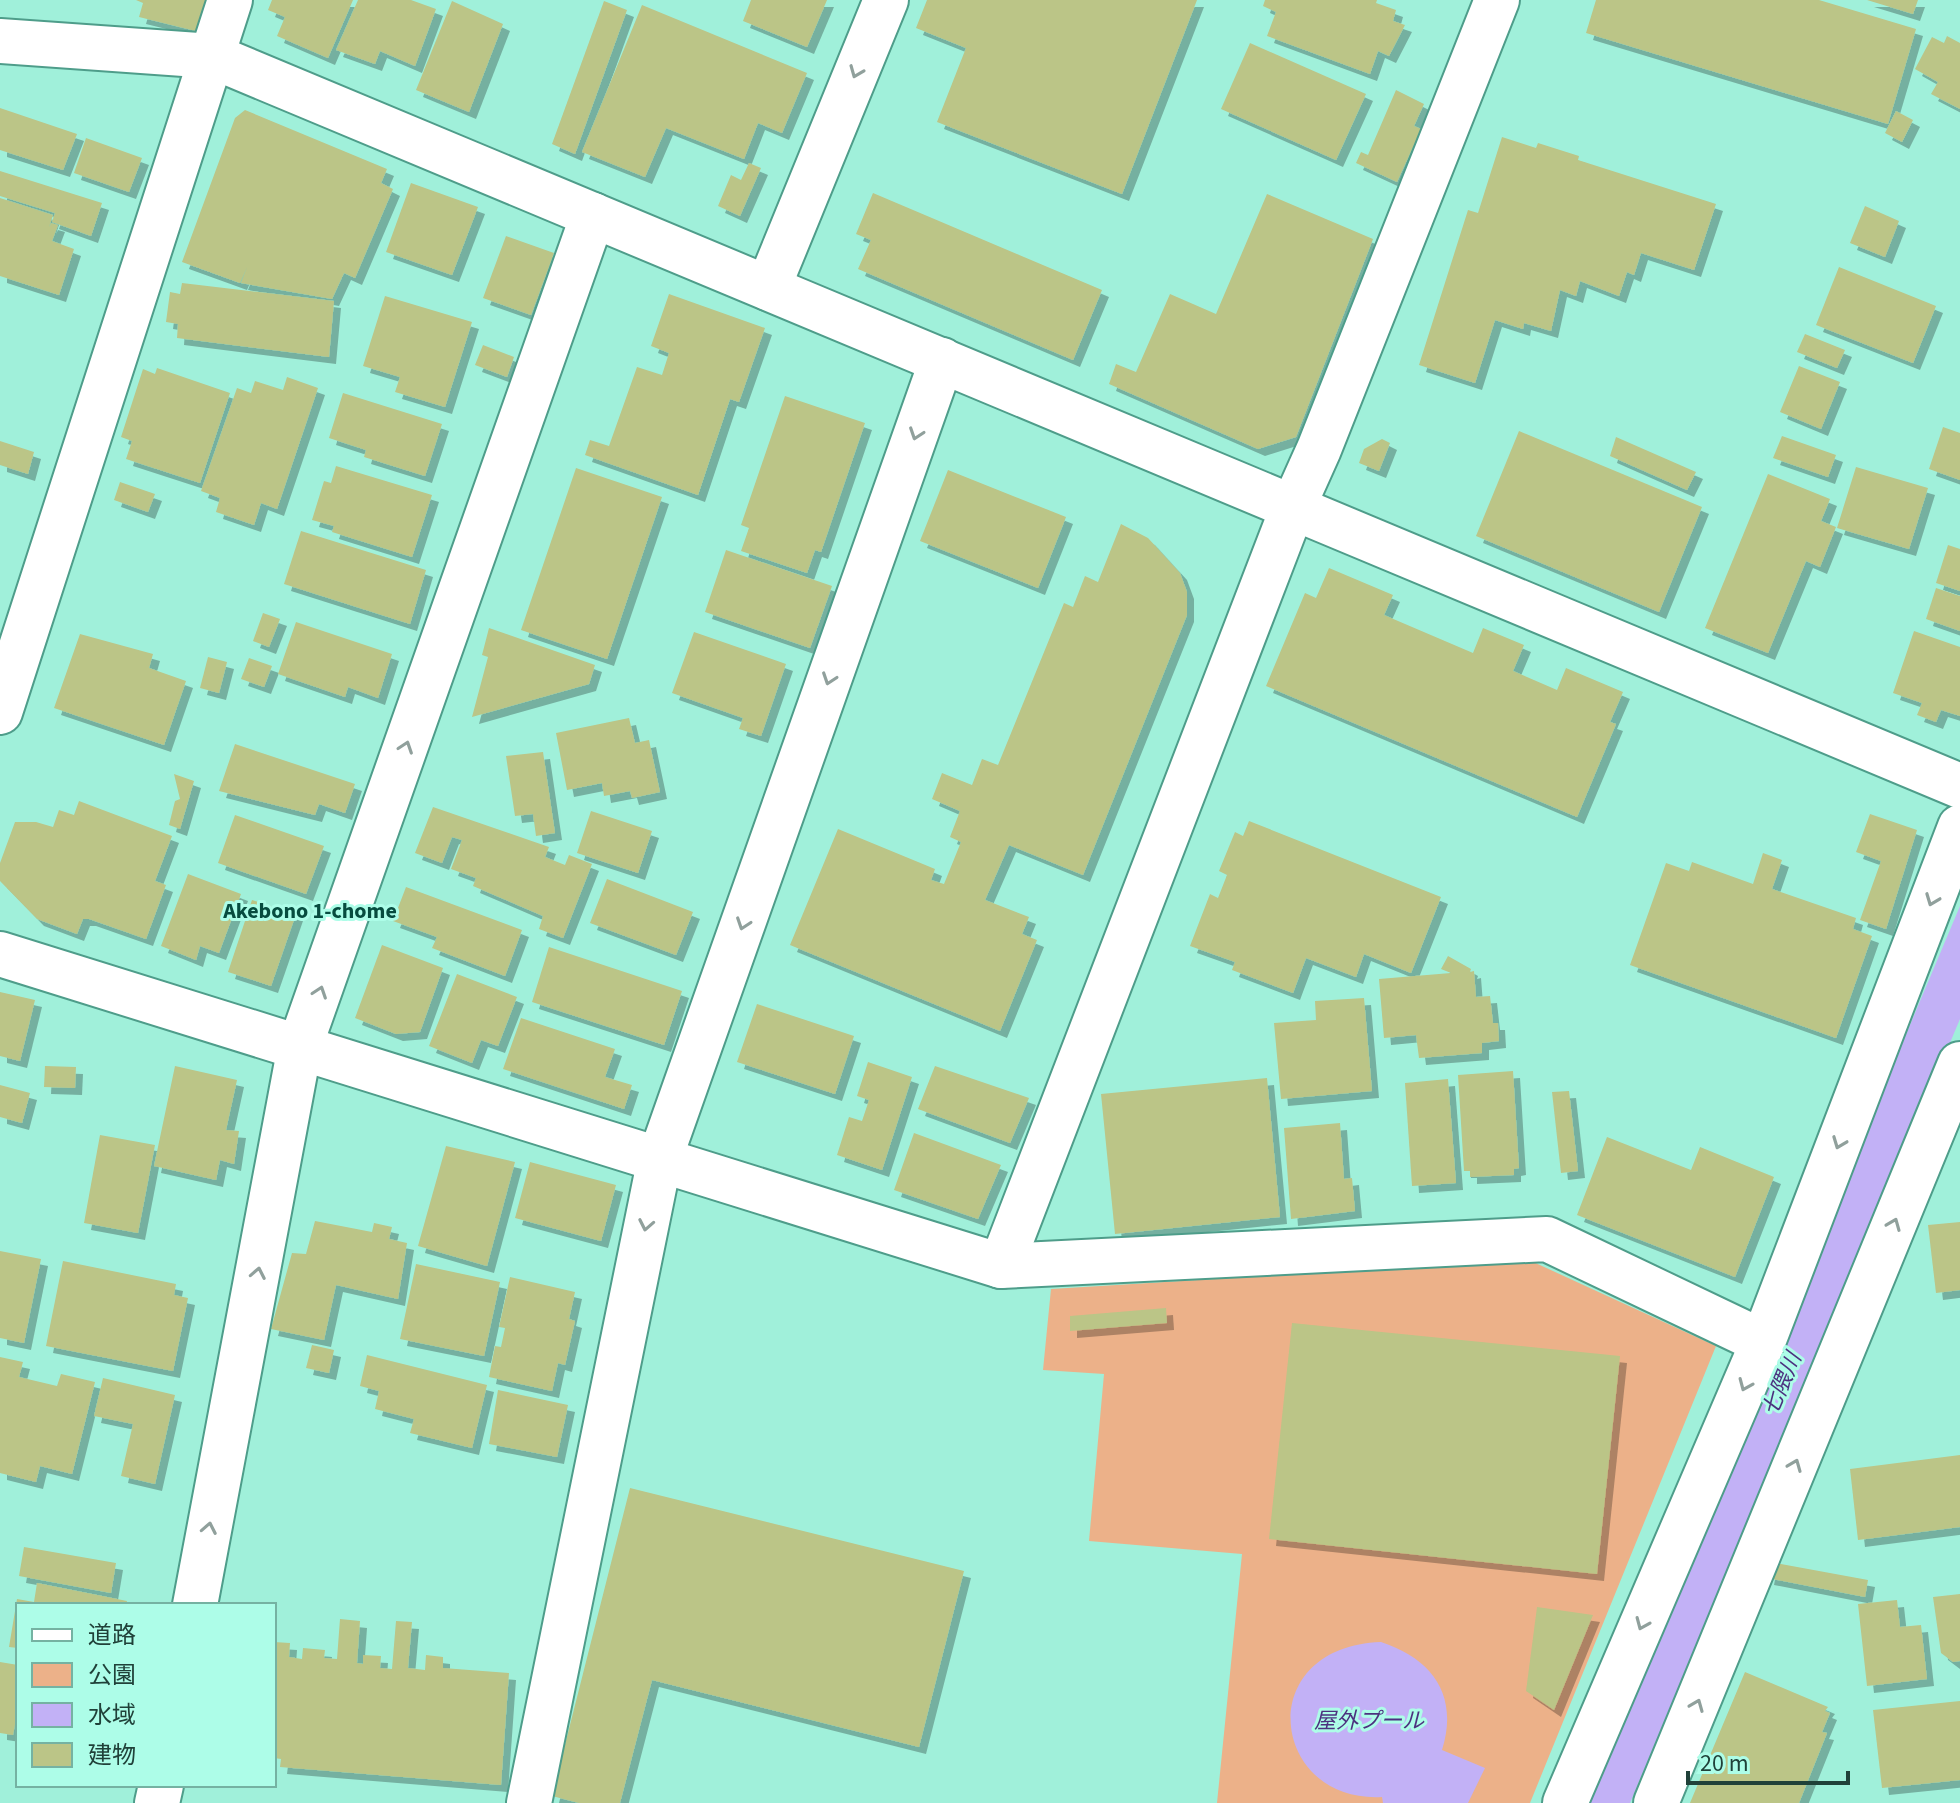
<svg xmlns="http://www.w3.org/2000/svg" width="1960" height="1803" viewBox="0 0 1960 1803" font-family="'Source Sans 3','Noto Sans JP',sans-serif">
	<style>
		.green { fill: #ecb189 }
		.water { fill: #c2b1f6 }
		.building { fill: #bbc587; filter: url(#shadow) }
		.lines { fill: none; stroke-linecap: round; stroke-linejoin: round }
		.minor-casing { stroke: #4e9d8a; stroke-width: 48 }
		.minor { stroke: #fff; stroke-width: 44 }
		.oneway { stroke: #90a09c }
		.labels { text-anchor: middle; stroke-width: 6; stroke-linejoin: round; paint-order: stroke }
		.neighbourhood-label { font-size: 22px; font-weight: bold; fill: #074c3f; stroke: #adfde8 }
		.water-label { font-size: 22px; font-style: italic; fill: #4c317f; stroke: #adfde8 }
	</style>
	<defs>
		<filter id="shadow"><feDropShadow dx="7" dy="7" stdDeviation="0" flood-color="#0004"/></filter>
	</defs>
	<rect width="100%" height="100%" fill="#a0f0da"/>
	<!-- green -->
	<path class="green" d="M1529,1260L1716,1346L1530,1803H1217L1242,1554L1089,1541L1104,1374L1043,1370L1051,1289Z"/>
	<!-- water -->
	<g class="water">
		<path d="M1960,906V1019L1630,1803H1583Z"/>
		<path d="M1381,1642C1433,1659 1459,1696 1442,1750L1485,1768L1468,1803H1383L1382,1797C1270,1803 1251,1647 1381,1642Z"/>
	</g>
	<!-- building -->
	<g class="building">
		<path d="M136,0H209L200,32L139,17L143,3Z"/>
		<path d="M272,0H353L328,58L277,36L285,17L268,10Z"/>
		<path d="M358,0H411L436,9L415,66L380,51L375,64L336,50Z"/>
		<path d="M751,0H827L807,47L743,21Z"/>
		<path d="M927,0H1197L1122,194L937,122L966,48L916,28Z"/>
		<path d="M1265,0H1377L1376,3L1396,10L1393,21L1405,25L1389,56L1378,51L1370,74L1267,36L1276,12L1263,6Z"/>
		<path d="M1596,0H1819L1916,29L1888,124L1586,33Z"/>
		<path d="M1867,0H1918L1913,14Z"/>
		<path d="M452,1L503,24L469,112L416,90Z"/>
		<path d="M604,1L627,10L575,154L552,144Z"/>
		<path d="M642,5L807,73L782,133L758,123L744,159L666,128L645,177L582,152Z"/>
		<path d="M1947,36L1960,43V109L1931,94L1938,82L1915,69L1932,37L1944,43Z"/>
		<path d="M1250,43L1366,94L1336,160L1221,109Z"/>
		<path d="M1396,90L1424,104L1414,126L1421,129L1397,182L1356,163L1361,152L1368,155Z"/>
		<path d="M0,108L77,134L63,170L0,150Z"/>
		<path d="M245,110L387,169L381,183L393,189L355,278L344,273L332,299L241,283L247,267L240,283L182,262L235,118Z"/>
		<path d="M1896,111L1913,120L1902,142L1885,133Z"/>
		<path d="M1502,137L1536,148L1538,143L1579,156L1578,160L1716,204L1694,270L1641,253L1634,275L1627,272L1619,296L1580,281L1576,296L1560,290L1551,331L1524,323L1523,329L1495,320L1475,383L1419,365L1468,210L1478,213Z"/>
		<path d="M86,138L142,158L129,192L74,173Z"/>
		<path d="M749,163L761,168L740,216L718,206L731,175L741,180Z"/>
		<path d="M0,171L102,203L91,236L52,222L55,213L0,196Z"/>
		<path d="M411,183L478,207L452,275L386,252Z"/>
		<path d="M873,193L1102,290L1073,360L858,269L871,240L856,234Z"/>
		<path d="M1267,194L1373,239L1296,437L1258,449L1109,384L1116,364L1136,372L1170,294L1216,314Z"/>
		<path d="M0,198L53,215L49,227L51,223L58,225L52,241L74,249L59,295L0,276Z"/>
		<path d="M1865,206L1899,221L1885,257L1850,243Z"/>
		<path d="M506,236L554,253L531,315L483,298Z"/>
		<path d="M1839,267L1936,306L1913,363L1816,325Z"/>
		<path d="M182,283L334,301L329,357L177,338L178,324L166,322L170,292L180,294Z"/>
		<path d="M669,294L765,328L739,402L730,399L698,495L585,455L590,440L609,446L637,367L662,375L669,353L651,346Z"/>
		<path d="M385,296L472,322L445,407L395,392L400,377L363,366Z"/>
		<path d="M1805,334L1845,350L1837,368L1797,352Z"/>
		<path d="M483,345L514,357L507,377L475,365Z"/>
		<path d="M1799,366L1840,382L1821,429L1780,412Z"/>
		<path d="M157,368L230,393L200,483L126,459L132,441L121,437L143,369L155,374Z"/>
		<path d="M287,377L318,388L277,509L261,503L254,525L216,512L220,498L201,491L237,388L251,393L255,381L283,390Z"/>
		<path d="M343,393L442,424L425,476L364,457L366,450L329,438Z"/>
		<path d="M785,396L865,423L821,552L815,550L807,573L741,551L749,528L741,525Z"/>
		<path d="M1943,427L1960,433V480L1929,469Z"/>
		<path d="M1519,431L1702,507L1659,612L1476,536Z"/>
		<path d="M1782,436L1836,455L1828,477L1773,458Z"/>
		<path d="M1616,437L1696,472L1687,490L1610,456Z"/>
		<path d="M1382,439L1390,443L1379,471L1359,463L1364,449Z"/>
		<path d="M0,441L34,452L28,474L0,465Z"/>
		<path d="M336,466L432,495L412,557L332,532L334,526L312,520L324,481L331,483Z"/>
		<path d="M1856,467L1928,488L1909,549L1837,528Z"/>
		<path d="M576,468L662,497L607,659L521,630Z"/>
		<path d="M948,470L1066,517L1038,588L920,541Z"/>
		<path d="M1768,474L1830,499L1821,521L1836,527L1820,567L1806,561L1768,653L1705,628Z"/>
		<path d="M120,482L155,494L148,512L114,500Z"/>
		<path d="M1121,524L1148,538L1180,573L1187,592V615L1083,875L1009,845L985,900L1029,917L1022,934L1037,940L1000,1031L790,945L838,829L935,869L931,880L944,884L961,842L950,837L960,811L932,799L942,773L972,785L982,759L998,765L1064,603L1073,607L1085,576L1098,582Z"/>
		<path d="M301,531L426,570L410,624L284,584Z"/>
		<path d="M1948,545L1960,549V591L1936,583Z"/>
		<path d="M726,550L832,586L810,648L705,612Z"/>
		<path d="M1329,568L1393,595L1384,615L1473,653L1483,628L1524,645L1513,671L1557,690L1566,668L1623,692L1610,722L1616,724L1577,817L1266,686L1305,593L1316,598Z"/>
		<path d="M1936,588L1960,596V631L1926,619Z"/>
		<path d="M263,613L280,619L269,647L253,641Z"/>
		<path d="M296,622L392,654L378,698L348,687L345,697L278,674Z"/>
		<path d="M489,628L595,665L589,684L472,717L488,657L482,655Z"/>
		<path d="M1914,631L1960,647V716L1941,710L1936,722L1917,715L1922,703L1893,693Z"/>
		<path d="M694,632L786,664L761,736L739,729L743,718L672,693Z"/>
		<path d="M80,634L153,654L149,668L186,681L164,745L54,708Z"/>
		<path d="M208,657L227,662L219,693L200,688Z"/>
		<path d="M249,658L272,666L264,687L241,679Z"/>
		<path d="M629,718L635,743L649,740L660,792L632,798L630,791L604,796L602,783L567,790L556,733Z"/>
		<path d="M235,744L355,784L345,813L319,804L315,815L219,791Z"/>
		<path d="M543,752L555,833L536,836L533,814L515,816L506,756Z"/>
		<path d="M174,774L194,781L180,829L169,825L175,801L180,799Z"/>
		<path d="M79,801L172,836L155,881L166,885L146,939L89,919H83L77,934L37,919L0,881V863L15,822H36L53,827L59,810L74,815Z"/>
		<path d="M433,807L549,847L545,857L565,865L569,855L592,864L563,938L539,929L543,916L473,886L476,878L451,869L462,840L452,837L442,863L415,853Z"/>
		<path d="M591,811L652,831L638,873L577,853Z"/>
		<path d="M1870,814L1917,830L1886,929L1860,920L1881,861L1856,852Z"/>
		<path d="M235,815L324,846L306,894L218,863Z"/>
		<path d="M1249,821L1441,897L1411,973L1364,954L1356,977L1306,958L1293,993L1232,970L1235,962L1190,946L1210,894L1218,898L1227,875L1219,871L1235,832L1243,836Z"/>
		<path d="M1763,853L1782,860L1772,889L1856,918L1853,929L1872,936L1836,1038L1630,965L1666,863L1689,871L1692,862L1753,884Z"/>
		<path d="M188,874L241,894L219,953L200,946L196,960L161,946Z"/>
		<path d="M607,879L693,912L676,955L590,923Z"/>
		<path d="M406,887L522,930L505,976L432,948L437,937L393,921Z"/>
		<path d="M252,900L296,914L271,986L228,972Z"/>
		<path d="M382,945L443,968L420,1032L396,1034L355,1018Z"/>
		<path d="M549,947L682,991L664,1045L532,1002Z"/>
		<path d="M1448,956L1471,969L1470,972L1474,971L1476,997L1490,996L1493,1023H1498L1499,1041L1482,1043V1053L1419,1058L1416,1035L1384,1038L1379,979L1451,973L1441,969Z"/>
		<path d="M457,974L517,997L498,1046L481,1040L472,1063L429,1046Z"/>
		<path d="M0,992L35,1000L20,1061L0,1056Z"/>
		<path d="M1364,998L1372,1091L1281,1099L1274,1023L1316,1020L1315,1001Z"/>
		<path d="M757,1004L854,1036L835,1094L737,1062Z"/>
		<path d="M521,1018L615,1049L605,1077L632,1085L624,1109L503,1069Z"/>
		<path d="M868,1062L912,1077L882,1170L837,1155L849,1117L862,1121L869,1100L857,1096Z"/>
		<path d="M45,1066L76,1067L75,1088L44,1087Z"/>
		<path d="M175,1066L237,1080L226,1130L239,1131L234,1164L220,1160L216,1180L154,1166Z"/>
		<path d="M935,1066L1029,1098L1010,1143L918,1109Z"/>
		<path d="M1513,1071L1519,1168L1514,1169V1175L1470,1177V1171H1464L1458,1075Z"/>
		<path d="M1267,1078L1280,1217L1115,1234L1101,1094Z"/>
		<path d="M1448,1079L1456,1183L1412,1186L1405,1083Z"/>
		<path d="M0,1085L30,1093L22,1123L0,1117Z"/>
		<path d="M1569,1091L1578,1171L1561,1173L1552,1092Z"/>
		<path d="M1340,1123L1344,1179L1352,1178L1355,1211L1291,1219L1284,1128Z"/>
		<path d="M914,1133L1001,1165L978,1219L894,1190Z"/>
		<path d="M100,1135L155,1145L138,1233L84,1223Z"/>
		<path d="M1607,1137L1691,1170L1700,1147L1774,1177L1735,1277L1577,1215Z"/>
		<path d="M446,1146L515,1162L487,1266L418,1246Z"/>
		<path d="M530,1162L616,1185L601,1241L515,1218Z"/>
		<path d="M315,1221L372,1232L374,1223L392,1227L389,1239L407,1243L398,1299L336,1285L324,1340L271,1329L292,1253L306,1254Z"/>
		<path d="M1960,1222V1290L1936,1293L1928,1225Z"/>
		<path d="M0,1251L41,1259L24,1343L0,1338Z"/>
		<path d="M63,1261L176,1284L174,1295L188,1298L173,1371L46,1346Z"/>
		<path d="M416,1264L500,1282L484,1356L400,1339Z"/>
		<path d="M510,1277L575,1292L569,1319L575,1321L565,1365L558,1363L552,1391L489,1377L495,1346L501,1347L505,1328L499,1327Z"/>
		<path d="M1166,1308L1167,1323L1070,1331V1316Z"/>
		<path d="M1292,1323L1620,1356L1597,1574L1269,1539Z"/>
		<path d="M312,1345L334,1350L329,1373L306,1368Z"/>
		<path d="M367,1355L487,1385L472,1448L410,1433L414,1419L375,1409L379,1391L360,1386Z"/>
		<path d="M0,1357L23,1362L19,1377L57,1386L61,1374L95,1382L72,1474L40,1466L36,1482L0,1473Z"/>
		<path d="M103,1378L175,1395L155,1484L121,1476L133,1424L94,1416Z"/>
		<path d="M498,1390L568,1405L557,1457L489,1444Z"/>
		<path d="M1960,1455V1527L1858,1540L1850,1469Z"/>
		<path d="M630,1488L964,1571L919,1747L652,1680L620,1803H579L552,1796Z"/>
		<path d="M24,1547L116,1563L111,1593L19,1576Z"/>
		<path d="M1770,1562L1868,1580L1865,1597L1767,1578Z"/>
		<path d="M37,1583L127,1601L126,1605H18V1648L9,1647L17,1599L34,1602Z"/>
		<path d="M1960,1594V1661L1953,1662L1941,1653L1933,1597Z"/>
		<path d="M1897,1600L1900,1627L1921,1625L1927,1679L1867,1686L1858,1604Z"/>
		<path d="M1537,1607L1593,1615L1554,1710L1526,1691Z"/>
		<path d="M340,1619L360,1621L357,1663L363,1664V1655L381,1656L380,1668L392,1669L396,1621L412,1622L408,1668L425,1670L426,1655L443,1657V1668L509,1673L501,1785L280,1767L281,1759L274,1758V1642L290,1643L289,1657L302,1659L303,1648L325,1650L324,1658L337,1659Z"/>
		<path d="M0,1662L18,1665V1708L13,1735L0,1733Z"/>
		<path d="M1745,1672L1828,1707L1825,1711L1830,1713L1822,1732L1827,1733L1799,1803H1690Z"/>
		<path d="M1960,1701V1780L1882,1788L1873,1710Z"/>
	</g>
	<g class="lines">
		<!-- minor casing -->
		<g class="minor-casing">
			<g id="minor">
				<path d="M0,41L212,56L1960,786"/>
				<path d="M768,288L886,0"/>
				<path d="M0,712L230,0"/>
				<path d="M0,954L1001,1266L1547,1239L1763,1342"/>
				<path d="M1001,1266L1293,507L1319,449L1497,0"/>
				<path d="M195,1605L300,1046L593,215"/>
				<path d="M157,1803L161,1785"/>
				<path d="M529,1803L660,1158L942,360"/>
				<path d="M1565,1803L1763,1342L1960,827"/>
				<path d="M1656,1803L1960,1064"/>
			</g>
		</g>
		<!-- minor -->
		<use href="#minor" class="minor"/>
	</g>
	<!-- one-way arrows -->
	<defs><path id="oneway-chevron" d="M-2-3.5L2.5 0L-2 3.5" fill="none" stroke-width="1.6" stroke-linecap="round" stroke-linejoin="round" transform="scale(2)"/></defs>
	<g class="oneway">
		<use href="#oneway-chevron" transform="translate(856 72) rotate(112)"/>
		<use href="#oneway-chevron" transform="translate(916 434) rotate(109)"/>
		<use href="#oneway-chevron" transform="translate(829 679) rotate(109)"/>
		<use href="#oneway-chevron" transform="translate(406 747) rotate(-71)"/>
		<use href="#oneway-chevron" transform="translate(1932 900) rotate(111)"/>
		<use href="#oneway-chevron" transform="translate(743 924) rotate(109)"/>
		<use href="#oneway-chevron" transform="translate(320 992) rotate(-71)"/>
		<use href="#oneway-chevron" transform="translate(1839 1143) rotate(111)"/>
		<use href="#oneway-chevron" transform="translate(1894 1224) rotate(-68)"/>
		<use href="#oneway-chevron" transform="translate(646 1225) rotate(101)"/>
		<use href="#oneway-chevron" transform="translate(258 1273) rotate(-79)"/>
		<use href="#oneway-chevron" transform="translate(1745 1385) rotate(113)"/>
		<use href="#oneway-chevron" transform="translate(1795 1465) rotate(-68)"/>
		<use href="#oneway-chevron" transform="translate(209 1528) rotate(-79)"/>
		<use href="#oneway-chevron" transform="translate(1642 1624) rotate(113)"/>
		<use href="#oneway-chevron" transform="translate(1697 1705) rotate(-68)"/>
	</g>
	<g class="labels">
		<!-- neighbourhood labels -->
		<g class="neighbourhood-label">
			<text x="310" y="918">Akebono 1-chome</text>
		</g>
		<!-- water labels -->
		<g class="water-label">
			<text transform="translate(1781 1384) rotate(-67)" y="8">七隈川</text>
			<text x="1369" y="1728">屋外プール</text>
		</g>
	</g>
	<!-- legend -->
	<rect x="16" y="1603" width="260" height="184" fill="#adfde8" stroke="#75b2a2" stroke-width="2"/>
	<rect x="32" y="1629" width="40" height="12" fill="#ffffff" stroke="#75b2a2" stroke-width="2"/>
	<text x="88" y="1643" font-size="24" fill="#204139">道路</text>
	<rect x="32" y="1663" width="40" height="24" fill="#ecb189" stroke="#75b2a2" stroke-width="2"/>
	<text x="88" y="1683" font-size="24" fill="#204139">公園</text>
	<rect x="32" y="1703" width="40" height="24" fill="#c2b1f6" stroke="#75b2a2" stroke-width="2"/>
	<text x="88" y="1723" font-size="24" fill="#204139">水域</text>
	<rect x="32" y="1743" width="40" height="24" fill="#bbc587" stroke="#75b2a2" stroke-width="2"/>
	<text x="88" y="1763" font-size="24" fill="#204139">建物</text>
	<!-- scale -->
	<path d="M1688 1771v12h160v-12" fill="none" stroke="#204139" stroke-width="4"/>
	<text x="1700" y="1771" font-size="24" fill="#204139" stroke="#adfde8" stroke-width="6" paint-order="stroke">20 m</text>
</svg>
